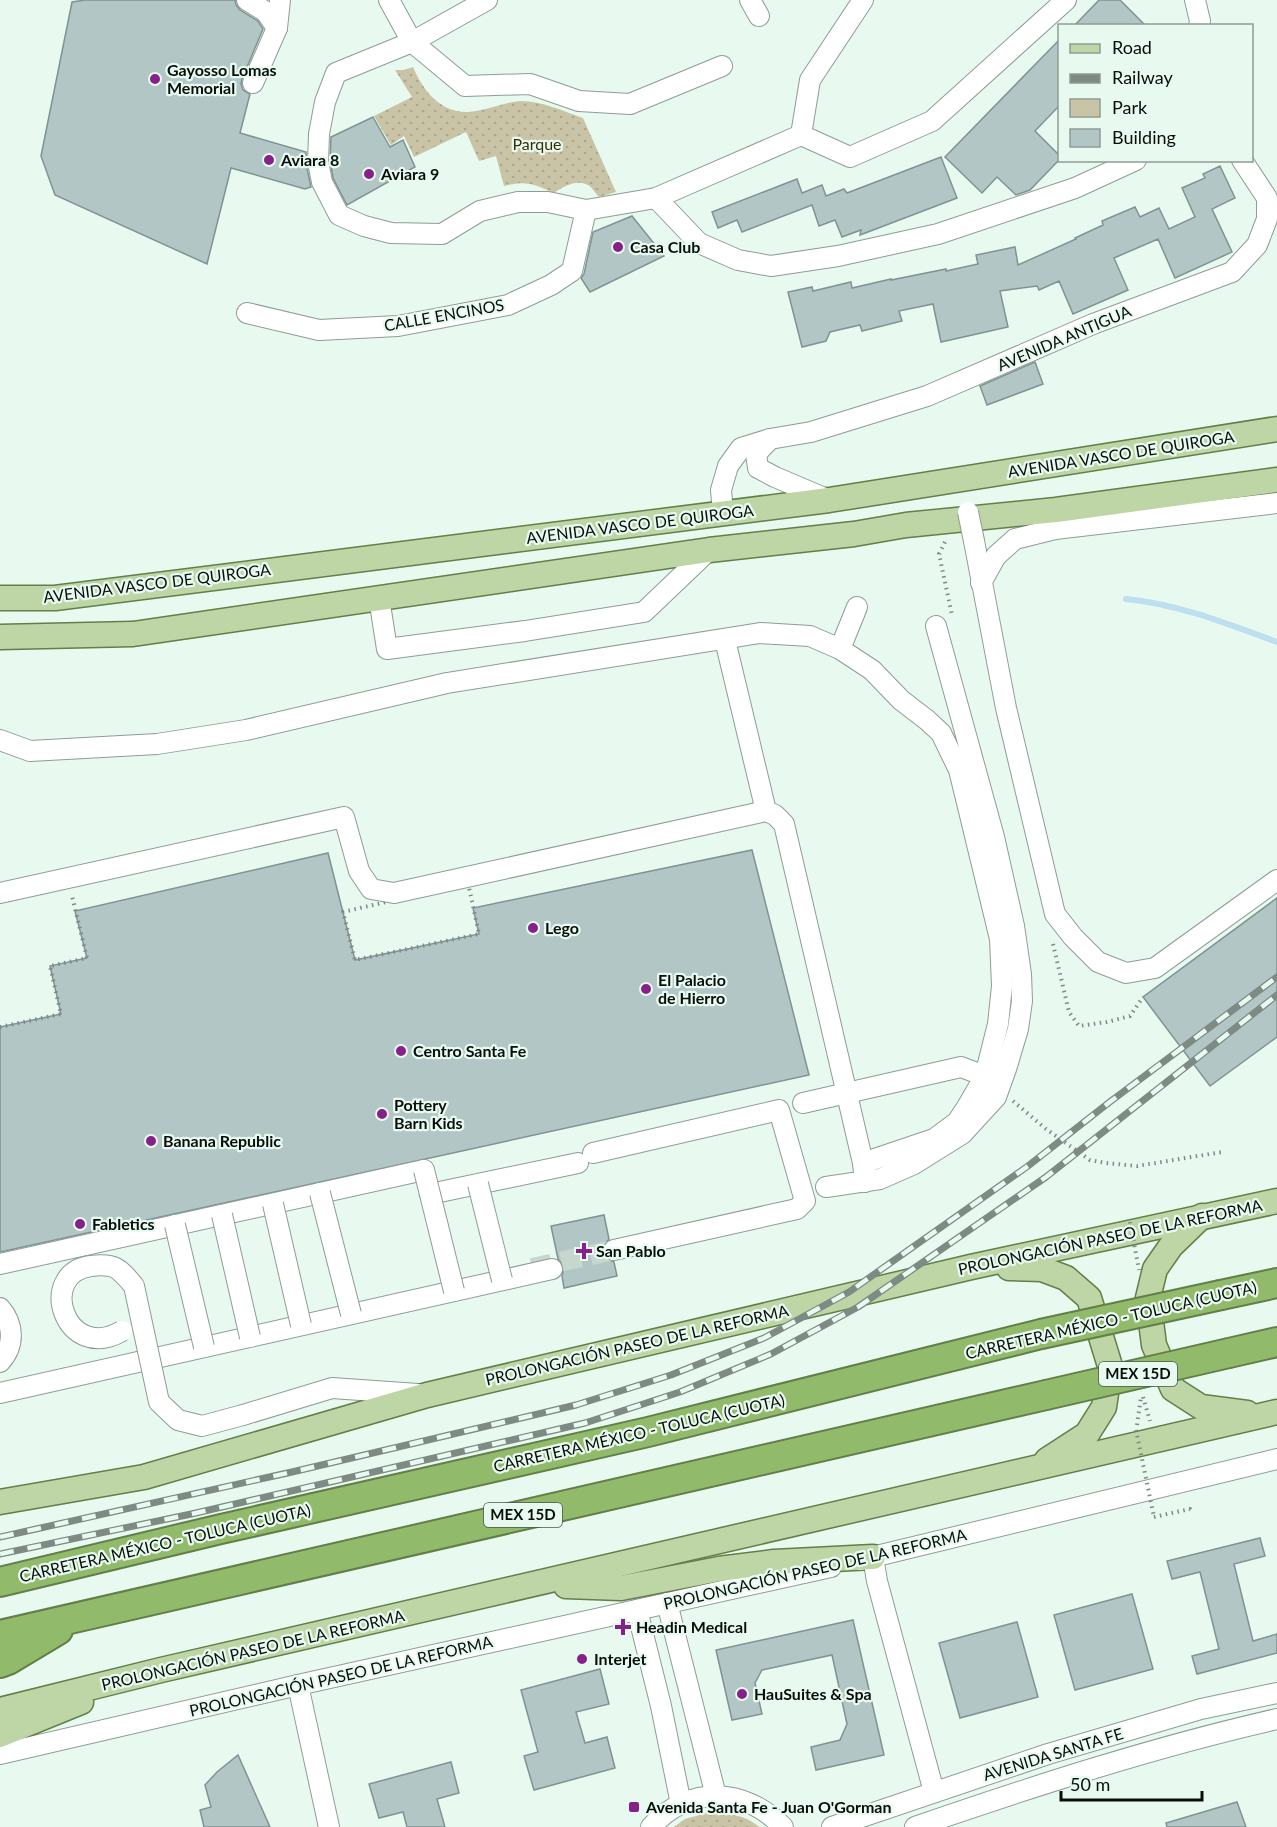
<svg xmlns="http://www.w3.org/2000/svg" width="1277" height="1827" viewBox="0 0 1277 1827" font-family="Lato,sans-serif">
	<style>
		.green { fill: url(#green-dots) }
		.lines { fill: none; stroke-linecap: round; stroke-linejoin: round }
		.stream { stroke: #bedff0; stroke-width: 6 }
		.building { fill: #b2c6c5; stroke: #809393; stroke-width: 1.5 }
		.minor-tunnel { stroke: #c6d7ce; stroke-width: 20; stroke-dasharray: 20 10; stroke-linecap: butt }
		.minor-casing { stroke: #8d9d95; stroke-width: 22 }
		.major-casing { stroke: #627e49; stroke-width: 27 }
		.highway-casing { stroke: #627e49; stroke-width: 32 }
		.path { stroke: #7e8b84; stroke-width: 4; stroke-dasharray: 1.5 4.5; stroke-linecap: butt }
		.minor { stroke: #fff; stroke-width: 20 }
		.major { stroke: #bed6a6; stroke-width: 24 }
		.highway { stroke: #92ba6b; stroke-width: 28 }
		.rail-casing { stroke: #7e8a84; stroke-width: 7 }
		.rail { stroke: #e8faf0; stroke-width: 4.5; stroke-dasharray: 14; stroke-linecap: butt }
		.minor-bridge-casing { stroke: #8d9d95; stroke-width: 22; stroke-linecap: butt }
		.highway-bridge-casing { stroke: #627e49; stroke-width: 32; stroke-linecap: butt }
		.path-bridge { stroke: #7e8b84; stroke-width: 4; stroke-dasharray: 1.5 4.5; stroke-linecap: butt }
		.minor-bridge { stroke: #fff; stroke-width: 20 }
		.highway-bridge { stroke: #92ba6b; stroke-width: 28 }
		.poi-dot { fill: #862189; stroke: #e8faf0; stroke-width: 2 }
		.labels { text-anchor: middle; stroke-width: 4.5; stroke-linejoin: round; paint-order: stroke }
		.shield { fill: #e8faf0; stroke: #4b5550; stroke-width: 1.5 }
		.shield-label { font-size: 15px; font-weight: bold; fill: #080e0b }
		.poi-label { font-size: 16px; font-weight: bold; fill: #080e0b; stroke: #e8faf0; text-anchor: start }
		.park-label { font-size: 16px; fill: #362e05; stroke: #e8faf0 }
		.street-label { font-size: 16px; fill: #080e0b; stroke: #e8faf0 }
	</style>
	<defs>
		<pattern id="green-dots" width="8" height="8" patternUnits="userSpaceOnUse" patternTransform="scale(1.5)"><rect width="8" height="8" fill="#cac4a7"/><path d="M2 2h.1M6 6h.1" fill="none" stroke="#aca78e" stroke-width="1.8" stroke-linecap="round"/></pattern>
	</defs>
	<rect width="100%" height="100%" fill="#e8faf0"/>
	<!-- green -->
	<g class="green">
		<path d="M413,67C424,93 444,117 476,111C491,109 505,102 521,101C542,101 563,111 583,118L616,192L599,197C596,194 592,187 588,185C576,179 564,186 554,193C534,184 527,180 504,186L496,156L479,161L466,132L414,157L404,136L391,145L374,116L412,97L395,70H404Z"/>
		<path d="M707,1813C725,1813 745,1814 759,1827H674L685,1819Z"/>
	</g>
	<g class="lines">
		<!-- stream -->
		<path class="stream" d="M1126,599C1178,604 1228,624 1277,642"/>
	</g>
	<!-- building -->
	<g class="building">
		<path d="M85,0H235L236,5L240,10L258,21L263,29L242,79L241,84L243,90L250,94L240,133L306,152V164L311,187L305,189L231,168L207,264L55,195L41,156L72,2Z"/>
		<path d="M1099,0H1120L1146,26H1074Z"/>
		<path d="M1059,40V106L1035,131L1059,155V160L1030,190L1016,195L997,177L982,193L945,157Z"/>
		<path d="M373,117L390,147L403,140L415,167L347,205L333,178L330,161L331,137Z"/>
		<path d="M941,157L957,198L860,235L861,230L842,237L835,220L819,226L812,205L742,232L737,220L718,228L712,212L797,179L802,193L822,185L826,196L844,189L847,193Z"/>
		<path d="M1220,166L1235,198L1212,209L1232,252L1175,278L1158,239L1114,258L1128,290L1073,314L1059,281L1039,290L1037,286L1000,291L1008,327L941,342L933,304L899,311L902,321L862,331L860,325L830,332L826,341L802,347L788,292L812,287L813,291L851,282L852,288L891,279V280L946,269V271L978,264L976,255L1015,247L1018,265L1076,239L1075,238L1103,225L1102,221L1135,207L1140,217L1159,208L1169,229L1195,217L1182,188L1205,178L1203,174Z"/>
		<path d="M632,216L664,256L590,292L581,278L584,274L593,232Z"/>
		<path d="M1035,362L1043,384L987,405L980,386Z"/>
		<path d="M752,850L809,1075L0,1252V1027L61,1014L50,966L87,958L75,911L328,853L355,960L479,934L473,908Z"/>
		<path d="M1277,898V1037L1210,1086L1143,997Z"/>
		<path d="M604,1215L609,1239L603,1246L602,1252L606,1258L614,1262L617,1276L564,1288L562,1276L564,1267L558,1259L551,1226Z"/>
		<path d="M1260,1538L1265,1556L1234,1564L1253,1641L1277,1634V1653L1197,1674L1192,1656L1219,1649L1200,1572L1172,1579L1167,1561Z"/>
		<path d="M1132,1594L1153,1669L1075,1690L1054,1615Z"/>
		<path d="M853,1620L884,1755L816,1770L811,1747L840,1740L847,1724L832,1655L762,1670L755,1683L762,1714L732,1720L716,1650Z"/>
		<path d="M1017,1622L1038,1697L960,1718L939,1643Z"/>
		<path d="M600,1669L609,1704L576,1712L585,1743L607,1737L615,1768L534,1790L524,1756L538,1752L521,1690Z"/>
		<path d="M238,1755L270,1827H204L200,1810L211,1807L205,1785L217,1772Z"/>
		<path d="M451,1762L459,1793L437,1799L445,1827H407L403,1812L379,1818L369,1784Z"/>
		<path d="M1237,1802L1246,1827H1167L1166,1823Z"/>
	</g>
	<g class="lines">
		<!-- minor-tunnel -->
		<path class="minor-tunnel" d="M532,1268L614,1250"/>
		<!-- minor casing -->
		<g class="minor-casing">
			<g id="minor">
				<path d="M247,0L266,12L277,28"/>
				<path d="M389,0L412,42L465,86L530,84L579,101L630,104L722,66"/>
				<path d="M487,0L412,42L336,73L325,102L319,134L318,162L322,182L339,215L364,226L391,233L442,234L480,211L518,202H548L586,210L656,198L801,135"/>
				<path d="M750,0L759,16"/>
				<path d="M1195,0L1200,21L1199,26"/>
				<path d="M253,83L277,28L280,0"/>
				<path d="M801,135L850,157L932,121L1066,0"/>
				<path d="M801,135L810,80L863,0"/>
				<path d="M656,198L699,243L738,260L771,266L838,256L938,234L1075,188L1136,160"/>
				<path d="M247,313L319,330L398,326L508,305L551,285L572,271L586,210"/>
				<path d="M770,439L756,454L758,468L775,477L829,500"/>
				<path d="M723,513L721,490L728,466L741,448L770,439L811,432L927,396L1093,324L1232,272L1257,245L1267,219V198L1242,160"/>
				<path d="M974,541L1006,708L1055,914L1073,937L1098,962L1126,973L1155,968L1277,880"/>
				<path d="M981,583L996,556L1015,539L1055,529L1277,503"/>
				<path d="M379,598L387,649L525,631L644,612L709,550"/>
				<path d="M725,640L766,811"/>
				<path d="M840,649L857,607"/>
				<path d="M0,740L30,751L157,744L246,730L447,683L760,633L810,636L840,649L872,670L901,700L927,720L941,733L959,770L1000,939L1002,986L998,1024L985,1076L967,1107L957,1122L934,1139L863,1163"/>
				<path d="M0,893L344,817L359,871L371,889L394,893L766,811L775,815L784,824L863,1163L865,1182"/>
				<path d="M803,1103L961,1067L985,1076L991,1087"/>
				<path d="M593,1153L779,1110L805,1201L797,1209L614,1250"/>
				<path d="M826,1187L880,1179L914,1164L962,1134L996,1097L1006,1069L1018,1029L1022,1001L1021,974L1014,926L994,837L936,626"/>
				<path d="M430,1194L578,1163"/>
				<path d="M0,1264L424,1170"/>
				<path d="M0,1308C14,1324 15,1346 0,1362"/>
				<path d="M0,1393L552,1269"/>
				<path d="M243,1415L332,1388L418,1394"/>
				<path d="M873,1557L877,1581L934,1792"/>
				<path d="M860,1560L1277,1459"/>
				<path d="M667,1603L716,1796"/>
				<path d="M637,1610L661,1706L681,1804"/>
				<path d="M298,1685L329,1827"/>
				<path d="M0,1754L298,1685L831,1567"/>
				<path d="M651,1827C688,1785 745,1787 783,1827"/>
				<path d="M832,1827L1048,1754L1201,1709L1277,1693"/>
				<path d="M915,1827C1034,1786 1154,1747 1277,1719"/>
			</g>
		</g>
		<!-- major casing -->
		<g class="major-casing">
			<g id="major">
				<path d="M0,598H55L829,500L1277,429"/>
				<path d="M0,637L133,634L709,550L854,534L906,525L1056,510L1277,480"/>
				<path d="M1202,1216L1171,1246L1155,1269L1148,1298L1154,1345L1173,1389L1201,1407L1247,1413"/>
				<path d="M1009,1268L1042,1269L1066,1278L1089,1298L1110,1366L1104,1407L1087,1434L1047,1460"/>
				<path d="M0,1502L144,1477L427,1395L971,1267L1277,1201"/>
				<path d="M566,1586L621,1588L719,1569L774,1562L873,1557"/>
				<path d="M0,1710L161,1670L1277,1412"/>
				<path d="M0,1735L81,1702"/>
			</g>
		</g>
		<!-- highway casing -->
		<g class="highway-casing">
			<g id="highway">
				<path d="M1221,1295L1277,1283"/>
				<path d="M1229,1353L1277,1342"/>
				<path d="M0,1582L221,1529L648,1432L1041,1334"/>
				<path d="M0,1635L1046,1395"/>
				<path d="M0,1663L8,1660L58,1630"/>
			</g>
		</g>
		<!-- path -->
		<g class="path">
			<path d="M945,542L939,554L952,615"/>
			<path d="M468,883L479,934L355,960L343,912Z"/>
			<path d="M1053,944L1069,1012L1079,1026L1107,1022L1130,1016L1143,997"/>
			<path d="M0,1027L61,1014L50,966L87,958L72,896"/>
			<path d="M1013,1101L1046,1129L1090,1160L1106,1163L1137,1166L1222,1152"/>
			<path d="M1143,1397L1150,1421"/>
			<path d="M1137,1425L1141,1397"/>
			<path d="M1154,1517L1190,1509L1191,1511"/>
		</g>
		<!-- minor -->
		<use href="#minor" class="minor"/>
		<!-- major -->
		<use href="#major" class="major"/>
		<!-- highway -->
		<use href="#highway" class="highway"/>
		<!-- rail casing -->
		<g class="rail-casing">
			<g id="rail">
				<path d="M0,1537L292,1472L576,1405L671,1375L764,1338L849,1292L1028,1166L1111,1101L1277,977"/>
				<path d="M0,1554L196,1513L585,1423L680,1392L771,1354L858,1307L1046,1177L1277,995"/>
			</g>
		</g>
		<!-- rail -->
		<use href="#rail" class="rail"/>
		<!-- minor-bridge casing -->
		<g class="minor-bridge-casing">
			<g id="minor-bridge">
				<path d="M968,512L974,541"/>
				<path d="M424,1170L454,1291"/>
				<path d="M478,1184L502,1280"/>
				<path d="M320,1193L351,1314"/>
				<path d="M273,1204L301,1325"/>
				<path d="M222,1215L250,1337"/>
				<path d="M175,1225L204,1347"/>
				<path d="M122,1331C65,1364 36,1273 91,1266C115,1263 119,1268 134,1286L159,1402L178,1420L202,1426L243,1415"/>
			</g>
		</g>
		<!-- highway-bridge casing -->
		<g class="highway-bridge-casing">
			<g id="highway-bridge">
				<path d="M1041,1334L1221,1295"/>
				<path d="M1046,1395L1229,1353"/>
			</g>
		</g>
		<!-- path-bridge -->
		<g class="path-bridge">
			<path d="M1130,1222L1139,1270"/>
			<path d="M1136,1430L1154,1517"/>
		</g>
		<!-- minor-bridge -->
		<use href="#minor-bridge" class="minor-bridge"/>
		<!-- highway-bridge -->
		<use href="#highway-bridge" class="highway-bridge"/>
	</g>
	<!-- markers -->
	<g class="poi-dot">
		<circle cx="155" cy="79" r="6"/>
		<circle cx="269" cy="160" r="6"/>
		<circle cx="369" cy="174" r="6"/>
		<circle cx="618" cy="247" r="6"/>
		<circle cx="533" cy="928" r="6"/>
		<circle cx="646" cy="989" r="6"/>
		<circle cx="401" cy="1051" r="6"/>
		<circle cx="382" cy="1114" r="6"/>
		<circle cx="151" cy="1141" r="6"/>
		<circle cx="80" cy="1224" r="6"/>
		<path d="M581 1242h6v6h6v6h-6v6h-6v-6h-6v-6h6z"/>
		<path d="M620 1618h6v6h6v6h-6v6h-6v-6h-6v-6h6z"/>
		<circle cx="582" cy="1659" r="6"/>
		<circle cx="742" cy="1694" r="6"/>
		<rect x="628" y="1801" width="12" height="12" rx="3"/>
	</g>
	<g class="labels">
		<!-- shield labels -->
		<g class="shield">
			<rect x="1099" y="1362" width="78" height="24" rx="4.5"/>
			<rect x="484" y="1503" width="78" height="24" rx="4.5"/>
		</g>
		<g class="shield-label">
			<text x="1138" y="1379">MEX 15D</text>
			<text x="523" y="1520">MEX 15D</text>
		</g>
		<!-- poi labels -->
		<g class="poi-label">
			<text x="167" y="76">Gayosso Lomas<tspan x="167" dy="18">Memorial</tspan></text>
			<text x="281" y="166">Aviara 8</text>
			<text x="381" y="180">Aviara 9</text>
			<text x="630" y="253">Casa Club</text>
			<text x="545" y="934">Lego</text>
			<text x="658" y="986">El Palacio<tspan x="658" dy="18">de Hierro</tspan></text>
			<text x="413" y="1057">Centro Santa Fe</text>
			<text x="394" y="1111">Pottery<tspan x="394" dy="18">Barn Kids</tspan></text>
			<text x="163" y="1147">Banana Republic</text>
			<text x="92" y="1230">Fabletics</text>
			<text x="596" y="1257">San Pablo</text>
			<text x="636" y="1633">Headin Medical</text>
			<text x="594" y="1665">Interjet</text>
			<text x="754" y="1700">HauSuites &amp; Spa</text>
			<text x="646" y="1813">Avenida Santa Fe - Juan O'Gorman</text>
		</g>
		<!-- park labels -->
		<g class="park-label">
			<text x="537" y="150">Parque</text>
		</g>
		<!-- street labels -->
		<g class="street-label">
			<text transform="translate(444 315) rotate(-10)" y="6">CALLE ENCINOS</text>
			<text transform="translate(1064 338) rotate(-23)" y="6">AVENIDA ANTIGUA</text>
			<text transform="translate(1121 454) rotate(-9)" y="6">AVENIDA VASCO DE QUIROGA</text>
			<text transform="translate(640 524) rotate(-7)" y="6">AVENIDA VASCO DE QUIROGA</text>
			<text transform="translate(157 583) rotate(-7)" y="6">AVENIDA VASCO DE QUIROGA</text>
			<text transform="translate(1110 1237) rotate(-12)" y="6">PROLONGACIÓN PASEO DE LA REFORMA</text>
			<text transform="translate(1111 1320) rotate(-13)" y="6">CARRETERA MÉXICO - TOLUCA (CUOTA)</text>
			<text transform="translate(637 1345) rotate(-13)" y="6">PROLONGACIÓN PASEO DE LA REFORMA</text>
			<text transform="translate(639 1433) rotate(-13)" y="6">CARRETERA MÉXICO - TOLUCA (CUOTA)</text>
			<text transform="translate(165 1543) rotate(-13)" y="6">CARRETERA MÉXICO - TOLUCA (CUOTA)</text>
			<text transform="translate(815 1569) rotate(-13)" y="6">PROLONGACIÓN PASEO DE LA REFORMA</text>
			<text transform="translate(253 1650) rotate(-13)" y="6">PROLONGACIÓN PASEO DE LA REFORMA</text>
			<text transform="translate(341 1676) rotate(-13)" y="6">PROLONGACIÓN PASEO DE LA REFORMA</text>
			<text transform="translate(1053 1754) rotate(-17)" y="6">AVENIDA SANTA FE</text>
		</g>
	</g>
	<!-- legend -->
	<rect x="1058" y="24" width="195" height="138" fill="#e8faf0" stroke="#8e9c94" stroke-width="1.5"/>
	<rect x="1070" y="44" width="30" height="9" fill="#bed6a6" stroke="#8e9c94" stroke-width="1.5"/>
	<text x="1112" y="54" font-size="18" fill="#080e0b">Road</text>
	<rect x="1070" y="74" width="30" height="9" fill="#7e8a84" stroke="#8e9c94" stroke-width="1.5"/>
	<text x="1112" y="84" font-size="18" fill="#080e0b">Railway</text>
	<rect x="1070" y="99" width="30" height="18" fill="#cac4a7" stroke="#8e9c94" stroke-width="1.5"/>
	<text x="1112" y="114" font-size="18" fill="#080e0b">Park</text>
	<rect x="1070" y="129" width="30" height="18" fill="#b2c6c5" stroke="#8e9c94" stroke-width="1.5"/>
	<text x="1112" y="144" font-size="18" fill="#080e0b">Building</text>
	<!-- scale -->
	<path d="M1061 1791v9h141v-9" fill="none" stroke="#080e0b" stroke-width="3"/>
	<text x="1070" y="1791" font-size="18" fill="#080e0b" stroke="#e8faf0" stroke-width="4.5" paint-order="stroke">50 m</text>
</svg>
